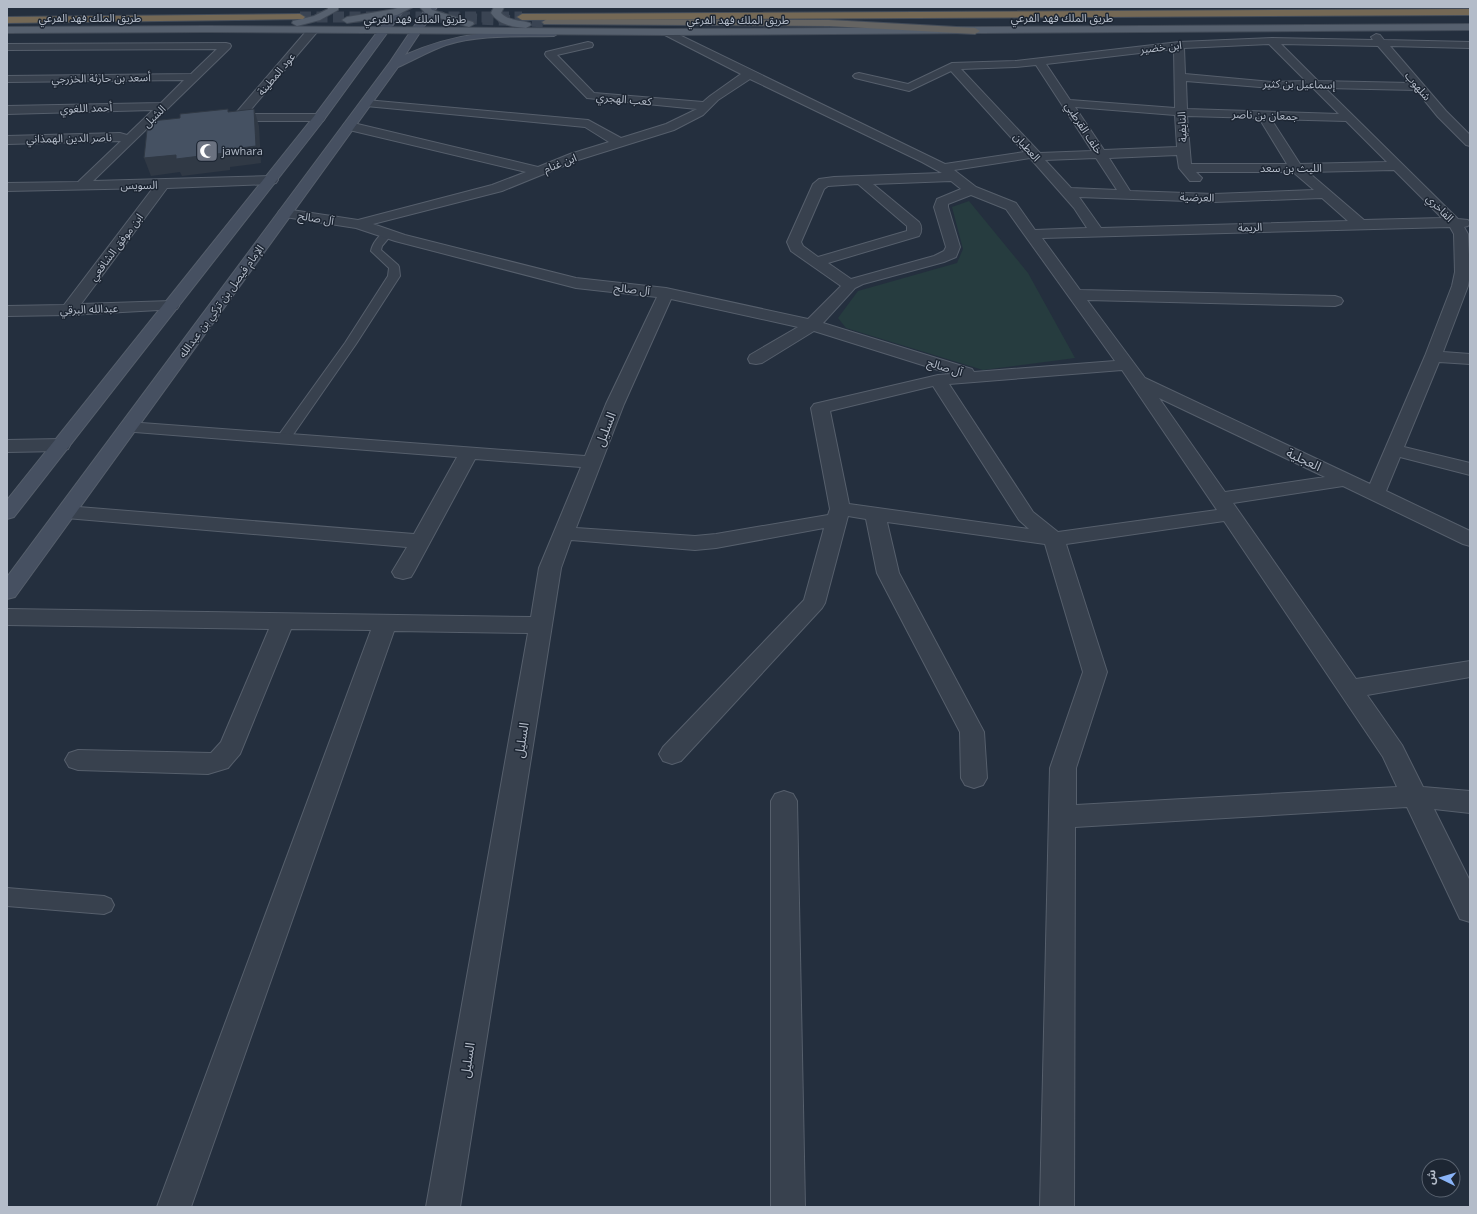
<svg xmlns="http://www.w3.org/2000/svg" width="1477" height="1214" viewBox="0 0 1477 1214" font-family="'Open Sans','Noto Sans Arabic',sans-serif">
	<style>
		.green { fill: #263c3f }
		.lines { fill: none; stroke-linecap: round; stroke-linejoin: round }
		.trunk-tunnel { stroke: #3a4453; stroke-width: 11; stroke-dasharray: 11 5.5; stroke-linecap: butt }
		.motorway-tunnel { stroke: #3a4453; stroke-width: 11; stroke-dasharray: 11 5.5; stroke-linecap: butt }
		.service-casing { stroke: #565f6c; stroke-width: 2 }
		.minor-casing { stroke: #565f6c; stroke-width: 2 }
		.secondary-casing { stroke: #565f6c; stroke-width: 2 }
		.primary-casing { stroke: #414a57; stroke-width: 2 }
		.trunk-casing { stroke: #434c59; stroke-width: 2 }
		.motorway-casing { stroke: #434c59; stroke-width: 2 }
		.service { fill: #38414e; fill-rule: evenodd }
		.minor { fill: #38414e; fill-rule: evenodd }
		.secondary { fill: #465061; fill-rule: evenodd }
		.primary { fill: #56606e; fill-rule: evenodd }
		.trunk { fill: #656462; fill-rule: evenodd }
		.motorway { fill: #746855; fill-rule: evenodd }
		.shaded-wall { fill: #303945 }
		.building { fill: #455162; stroke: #303945 }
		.labels { text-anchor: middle; stroke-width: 3; stroke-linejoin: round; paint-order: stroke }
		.far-street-label { font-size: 11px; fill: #b4bcc9; stroke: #1d2633 }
		.far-poi-label { font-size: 11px; fill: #b4bcc9; stroke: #1d2633; text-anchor: start }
		.street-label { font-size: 13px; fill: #b4bcc9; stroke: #1d2633 }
	</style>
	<rect width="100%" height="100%" fill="#242f3e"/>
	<!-- green -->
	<path class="green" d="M969,201L1028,273L1075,358L983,370L846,328L838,318L858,291L957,263L963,249L952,207Z"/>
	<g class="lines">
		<!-- trunk-tunnel -->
		<path class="trunk-tunnel" d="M433,17L547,22"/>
		<!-- motorway-tunnel -->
		<path class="motorway-tunnel" d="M300,17H522"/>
		<!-- service casing -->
		<g class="service-casing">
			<g id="service">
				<path d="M387,231L392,234L382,246L381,250L398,265L399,267L400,276L356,344L288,442H278L276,439L345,343L388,276L389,268L371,251C372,244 380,233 387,231Z"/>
				<path d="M7,888L104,896L111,899L114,905L111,911L104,914L7,906Z"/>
			</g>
		</g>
		<!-- minor casing -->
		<g class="minor-casing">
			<g id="minor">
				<path d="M313,27L317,28L318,30L317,32L247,114H319L323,115L325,118L323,121H224L222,118L224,115L235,114L309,28Z"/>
				<path d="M667,29L945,164L1024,152L951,71L909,91L855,78L853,76L855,74L859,73L908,84L952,63L1015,61L1179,42L1272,38L1373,40L1371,37L1376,34L1380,35L1384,40L1470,42V48L1390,46L1446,111L1470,135V146L1466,145L1438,117L1416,90L1325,88L1458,219L1468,220L1470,223L1468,226L1464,227L1468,234L1470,275L1468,286L1443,352L1470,354V364L1439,362L1404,447L1470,463V475L1400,457L1386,491L1470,531V546L1463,544L1343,486L1233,503L1356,679L1470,661V677L1367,695L1402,745L1423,787L1470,791V813L1434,809L1470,881V922L1460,919L1407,807L1075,827L1074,1207H1040L1050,768L1083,672L1045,544L887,522L899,573L984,732L987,778L983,785L974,788L965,785L961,778L960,732L877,573L866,519L848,516L825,603L822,608L681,761L672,764L663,761L659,754L663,747L804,600L824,528L716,548L695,550L571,540L561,568L460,1207H426L528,633L394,631L191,1207H157L371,630L291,629L240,754L228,768L208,774L78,770L69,767L65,760L69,753L78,750L211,753L221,742L269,629L7,625V609L531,617L539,568L581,467L475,459L414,572L411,577L403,579L395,577L392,572L407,547L66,518L59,516L56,512L59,508L66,506L414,534L457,457L122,431L119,427L122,423L128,422L585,456L606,404L657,297L576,288L395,241L356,228L285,217L280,216L278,213L280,210L285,209L358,220L492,185L526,172L345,129L343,126L345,123L349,122L538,167L570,154L609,142L585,127L366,106L362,105L360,103L362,101L366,100L588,120L621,138L666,124L697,109L587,98L546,56L545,54L546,52L588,42L592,43L593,45L592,47L557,55L594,93L703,102L710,96L741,74L663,34L662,32ZM1269,44L1306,81L1272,82L1185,74L1184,48ZM1281,44L1378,46L1410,83L1318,81ZM1174,49L1175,108L1070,100L1046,64ZM1036,65L1092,151L1040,153L961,69L1015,67ZM750,79L922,162L942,173L834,177L819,179L813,184L787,242L791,251L841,286L808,319L666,288L576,278L405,235L373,224L502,191L578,160L674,130L703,115L718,100ZM1186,81L1272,88L1312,87L1339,114L1187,109ZM1075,107L1175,115L1177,147L1104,150ZM1187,116L1259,118L1287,164H1191ZM1271,119L1346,121L1387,162L1300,164ZM1177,155L1179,168L1190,181H1200L1202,178L1196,172H1293L1314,190L1214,194L1130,191L1109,158ZM1030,158L1074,208L1087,228L1035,230L1016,203L976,187L954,170ZM1096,158L1117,190L1071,188L1045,160ZM1394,170L1442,218L1364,220L1308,172ZM951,181L961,189L937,199L934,207L946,247L944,251L934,256L851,279L828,263L919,236C922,232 922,226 919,222L873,184ZM858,184L907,226V231L818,257L803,246L801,242L824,189L828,186ZM971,195L1006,209L1115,361L974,372L972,369L823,323L855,288L863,284L944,262L956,257L960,247L948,207V204ZM1079,197L1214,202L1322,198L1348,221L1101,228ZM1450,227L1454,234L1455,272L1452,286L1425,356L1370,484L1145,378L1087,300L1335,306L1341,304L1343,301L1341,298L1335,296L1080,290L1042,238ZM671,299L798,327L750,355L748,359L750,363L756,364L762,363L814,331L951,374L938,375L814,404L811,408L830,509L828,515L716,534L695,536L576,528L624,404ZM1122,370L1217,510L1058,532L1033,512L949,384ZM933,386L1019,520L1029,529L849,504L830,411ZM1159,398L1325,477L1225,492ZM1224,521L1383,757L1397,787L1076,805V768L1107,672L1066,544Z"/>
				<path d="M226,43L230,44L231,46L230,48L93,181L271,176L276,177L278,180L276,183L271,184L167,188L81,304L171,301L177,303L179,306L177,309L68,315L7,316V306L64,305L153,188L7,191V183L78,182L121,141L7,144V136L120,133L127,135L153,110L7,114V106L161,103L184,80L7,82V76L191,74L217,49L7,50V44Z"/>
				<path d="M61,439L68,441L70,445L68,449L61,451L7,452V440Z"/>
				<path d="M784,791L793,794L797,801L805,1207H771V801L775,794Z"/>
			</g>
		</g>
		<!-- secondary casing -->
		<g class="secondary-casing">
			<g id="secondary">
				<path d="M396,7H406L323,121L14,517L7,519V500L315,115Z"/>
				<path d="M427,7H437L405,55C459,31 497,31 554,30L559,33L554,36C519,37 480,34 446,45C429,51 414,60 398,67L15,597L7,599V577L390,62Z"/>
			</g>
		</g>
		<!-- primary casing -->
		<g class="primary-casing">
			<g id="primary">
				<path d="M328,7H338V10L320,20L297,26L292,23L293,21L314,16L328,9Z"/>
				<path d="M400,7H413L397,15L347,23L342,20L347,17L395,9Z"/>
				<path d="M420,7H430L432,10L473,22L474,24L469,27L426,14Z"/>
				<path d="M494,7H504L501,13C509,21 519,20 530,23L531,25L526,28C513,27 499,25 491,13Z"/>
				<path d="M1470,24V30L667,35L206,32L7,33V27L206,26L667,29Z"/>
			</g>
		</g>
		<!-- trunk casing -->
		<g class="trunk-casing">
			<path id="trunk" d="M547,19L829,20L975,28L980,31L975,34L829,26L544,24L542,22Z"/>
		</g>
		<!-- motorway casing -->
		<g class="motorway-casing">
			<g id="motorway">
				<path d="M1470,9V15L522,20L517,17L522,14Z"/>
				<path d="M300,14L305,17L303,19L7,23V17Z"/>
			</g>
		</g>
		<!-- service -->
		<use href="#service" class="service"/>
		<!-- minor -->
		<use href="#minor" class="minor"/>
		<!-- secondary -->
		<use href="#secondary" class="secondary"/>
		<!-- primary -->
		<use href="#primary" class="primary"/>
		<!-- trunk -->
		<use href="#trunk" class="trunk"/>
		<!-- motorway -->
		<use href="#motorway" class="motorway"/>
	</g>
	<!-- shaded-wall -->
	<path class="shaded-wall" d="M254,109L259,126L261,163L230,167V170L182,176L180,172L151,176L144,158L225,150Z"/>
	<!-- building -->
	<path class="building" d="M228,109V112L254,109L256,146L225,150V153L176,159V155L144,158L147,130H151L152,121L180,118V114Z"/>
	<!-- icons -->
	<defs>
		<g id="mosque-square" transform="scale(1.15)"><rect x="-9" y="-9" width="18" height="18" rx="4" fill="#6b7280" stroke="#1d2633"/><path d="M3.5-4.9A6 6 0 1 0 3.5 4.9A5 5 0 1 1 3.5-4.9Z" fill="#fff"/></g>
	</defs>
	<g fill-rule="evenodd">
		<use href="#mosque-square" x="207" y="151"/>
	</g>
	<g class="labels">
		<!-- far-street labels -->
		<g class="far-street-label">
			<text x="90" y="22">طريق الملك فهد الفرعي</text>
			<text x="1062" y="22">طريق الملك فهد الفرعي</text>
			<text x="415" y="23">طريق الملك فهد الفرعي</text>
			<text x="738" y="24">طريق الملك فهد الفرعي</text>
			<text transform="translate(1161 47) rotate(-6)" y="4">ابن خضير</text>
			<text transform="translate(276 74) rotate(-50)" y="4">عود المطينة</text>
			<text transform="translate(101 78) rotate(-1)" y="4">أسعد بن حارثة الخزرجي</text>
			<text transform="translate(1299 84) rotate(1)" y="4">إسماعيل بن كثير</text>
			<text transform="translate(1418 86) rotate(50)" y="4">شلهوب</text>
			<text transform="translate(624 99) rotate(5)" y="4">كعب الهجري</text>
			<text transform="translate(86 108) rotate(-2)" y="4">أحمد اللغوي</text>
			<text transform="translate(1265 115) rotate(2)" y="4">جمعان بن ناصر</text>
			<text transform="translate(154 116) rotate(-44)" y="4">الشبل</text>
			<text transform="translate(1182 127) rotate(-93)" y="4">النايفية</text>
			<text transform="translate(1084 128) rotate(57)" y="4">خلف القرطبي</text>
			<text transform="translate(69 138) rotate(-1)" y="4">ناصر الدين الهمذاني</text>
			<text transform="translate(1027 147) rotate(48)" y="4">العطيان</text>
			<text transform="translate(560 163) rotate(-21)" y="4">ابن غنام</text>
			<text x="1291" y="172">الليث بن سعد</text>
			<text transform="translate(139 185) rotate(-1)" y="4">السويس</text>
			<text transform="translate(1197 197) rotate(2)" y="4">العرضية</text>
			<text transform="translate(1440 208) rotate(45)" y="4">الفاخري</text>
			<text transform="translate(316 218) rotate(9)" y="4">آل صالح</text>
			<text transform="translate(1250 227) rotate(-2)" y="4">الريمة</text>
			<text transform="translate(116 247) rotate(-53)" y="4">ابن موفق الشافعي</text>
			<text transform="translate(632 289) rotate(6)" y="4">آل صالح</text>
			<text transform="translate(221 301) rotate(-54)" y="4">الإمام فيصل بن تركي بن عبدالله</text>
			<text transform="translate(89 309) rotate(-2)" y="4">عبدالله البرقي</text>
			<text transform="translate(945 367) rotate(17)" y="4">آل صالح</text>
		</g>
		<!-- far-poi labels -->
		<g class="far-poi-label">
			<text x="222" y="155">jawhara</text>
		</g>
		<!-- street labels -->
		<g class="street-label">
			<text transform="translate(605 429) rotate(-69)" y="5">السليل</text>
			<text transform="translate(1304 459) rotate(25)" y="5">العجلية</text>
			<text transform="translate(521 740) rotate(-81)" y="5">السليل</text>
			<text transform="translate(467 1060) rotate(-81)" y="5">السليل</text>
		</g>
	</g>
	<!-- border -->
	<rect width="1477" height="1214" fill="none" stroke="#b4bcc9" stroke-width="16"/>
	<!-- north arrow -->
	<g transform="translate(1441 1178) rotate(275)"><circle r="19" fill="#1d2633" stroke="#59626f"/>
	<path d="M0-3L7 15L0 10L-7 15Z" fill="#8ab4f8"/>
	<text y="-6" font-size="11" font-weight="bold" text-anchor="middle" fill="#b4bcc9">ش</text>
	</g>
</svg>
